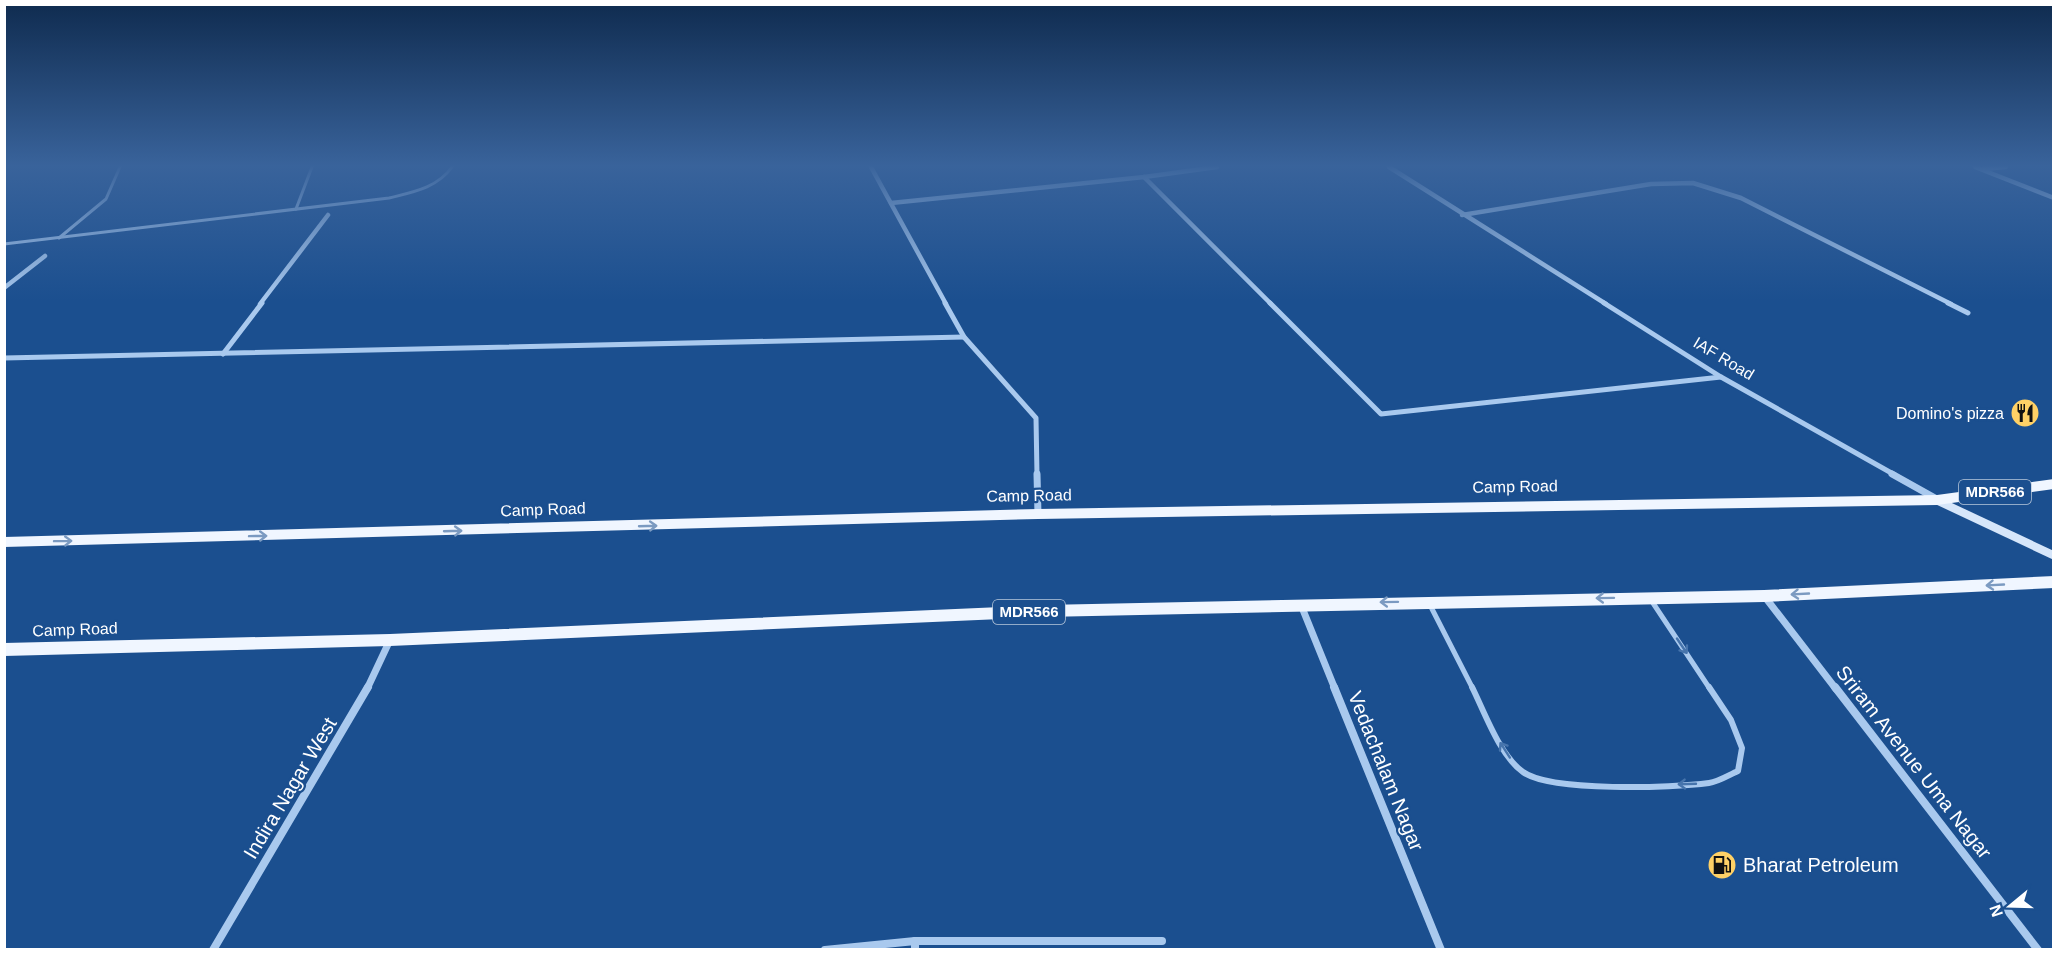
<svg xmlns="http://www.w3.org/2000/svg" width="2058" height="954" viewBox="0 0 2058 954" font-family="Arial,sans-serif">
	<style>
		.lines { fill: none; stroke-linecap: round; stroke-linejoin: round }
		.lane-far2 { stroke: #a9c9ee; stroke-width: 3 }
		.lane-far1 { stroke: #a9c9ee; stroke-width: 5 }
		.lane { stroke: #a9c9ee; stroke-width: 6 }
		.street-far3 { stroke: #a9c9ee; stroke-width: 4.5 }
		.street-far2 { stroke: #a9c9ee; stroke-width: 5 }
		.street-far1 { stroke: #a9c9ee; stroke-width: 7 }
		.street { stroke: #a9c9ee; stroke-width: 8 }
		.secondary { fill: #d6e6fa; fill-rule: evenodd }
		.primary { fill: #f0f6ff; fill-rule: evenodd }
		.oneway { stroke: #7b9ac1 }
		.oneway2 { stroke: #4674ac }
		.labels { text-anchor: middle; stroke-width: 4.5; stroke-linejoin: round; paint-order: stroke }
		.shield { fill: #1b4f8f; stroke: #bbcadd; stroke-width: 1.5 }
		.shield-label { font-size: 15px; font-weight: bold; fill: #fff }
		.street-label { font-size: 16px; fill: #fff; stroke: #1b4f8f }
		.poi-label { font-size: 16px; fill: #fff; stroke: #1b4f8f; text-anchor: end }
		.near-street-label { font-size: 20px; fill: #fff; stroke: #1b4f8f }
		.near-poi-label { font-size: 20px; fill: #fff; stroke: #1b4f8f; text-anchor: start }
	</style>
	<rect width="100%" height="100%" fill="#1b4f8f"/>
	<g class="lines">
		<!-- lane-far2 -->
		<g class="lane-far2">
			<path d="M296,209L312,167"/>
			<path d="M59,238L106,199L120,167"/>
			<path d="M4,244L389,198C413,192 437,188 452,167"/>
		</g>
		<!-- lane-far1 -->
		<g class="lane-far1">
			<path d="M1651,600L1710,689"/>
			<path d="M1430,605L1473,689"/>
		</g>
		<!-- lane -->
		<path class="lane" d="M1472,687C1485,713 1500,756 1523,772C1550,792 1673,788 1709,783C1718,782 1729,775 1738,771L1742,748L1731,720L1709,687"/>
		<!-- street-far3 -->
		<g class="street-far3">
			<path d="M871,167L946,304"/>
			<path d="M1389,167L1606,304"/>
			<path d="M1975,167L2054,198"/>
			<path d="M1982,169L2006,167"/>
			<path d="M1144,177L1271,304"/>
			<path d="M891,203L1144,177L1217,167"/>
			<path d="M1462,215L1651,184L1693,183L1741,198L1951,304"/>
			<path d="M4,288L45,256"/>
			<path d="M260,304L328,215"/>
		</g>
		<!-- street-far2 -->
		<g class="street-far2">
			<path d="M945,303L964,337L1036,418L1037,475"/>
			<path d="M1270,303L1381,414L1721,377"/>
			<path d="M1604,303L1721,377L1895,475"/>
			<path d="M1948,303L1968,313"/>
			<path d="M223,354L262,303"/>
			<path d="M4,358L964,337"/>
		</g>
		<!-- street-far1 -->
		<g class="street-far1">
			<path d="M1037,474L1038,514"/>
			<path d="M1892,474L1935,498"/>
			<path d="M1765,597L1836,689"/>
			<path d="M1301,605L1335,689"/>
			<path d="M367,689L390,640"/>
		</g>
		<!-- street -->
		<g class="street">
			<path d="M1334,687L1441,950"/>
			<path d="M1835,687L2038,950"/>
			<path d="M915,941H1162"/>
			<path d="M213,950L368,687"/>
			<path d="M825,950L915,941V950"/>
		</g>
		<!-- secondary -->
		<path class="secondary" d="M1937,496L2054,551V560L1933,503L1931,500L1933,497Z"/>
		<!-- primary -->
		<g class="primary">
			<path d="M2054,479V489L1937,505L1038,519L4,547V537L1038,509L1937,495Z"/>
			<path d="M2054,576V588L1764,602L1044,617L390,646L4,656V643L390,634L1044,605L1764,590Z"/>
		</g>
	</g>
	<!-- one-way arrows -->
	<defs><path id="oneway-shaft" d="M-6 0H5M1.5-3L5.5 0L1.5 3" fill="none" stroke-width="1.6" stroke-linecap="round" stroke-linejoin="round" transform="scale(1.5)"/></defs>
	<g class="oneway">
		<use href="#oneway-shaft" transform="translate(648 526) rotate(-2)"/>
		<use href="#oneway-shaft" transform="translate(453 531) rotate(-2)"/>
		<use href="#oneway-shaft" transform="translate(258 536) rotate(-1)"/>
		<use href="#oneway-shaft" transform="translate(63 541) rotate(-1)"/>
		<use href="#oneway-shaft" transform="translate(1995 585) rotate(177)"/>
		<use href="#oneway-shaft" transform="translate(1800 594) rotate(177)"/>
		<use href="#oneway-shaft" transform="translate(1605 598) rotate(179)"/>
		<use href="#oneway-shaft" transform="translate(1389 602) rotate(179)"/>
	</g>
	<g class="oneway2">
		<use href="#oneway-shaft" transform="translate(1682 646) rotate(56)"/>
		<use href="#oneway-shaft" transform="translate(1505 750) rotate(-123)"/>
		<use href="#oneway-shaft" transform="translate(1687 784) rotate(178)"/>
	</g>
	<!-- sky -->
	<linearGradient id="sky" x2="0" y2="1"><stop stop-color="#0f2b4f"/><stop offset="0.55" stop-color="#39639b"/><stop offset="1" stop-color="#39639b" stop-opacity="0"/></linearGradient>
	<rect width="2058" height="301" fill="url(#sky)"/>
	<!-- icons -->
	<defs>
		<g id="restaurant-disc" transform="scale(1.5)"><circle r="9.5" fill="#ffd166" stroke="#1b4f8f"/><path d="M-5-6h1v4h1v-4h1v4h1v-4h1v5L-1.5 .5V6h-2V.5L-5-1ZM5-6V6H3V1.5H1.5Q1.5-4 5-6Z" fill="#111"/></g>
		<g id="fuel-disc" transform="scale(1.5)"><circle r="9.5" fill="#ffd166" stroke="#1b4f8f"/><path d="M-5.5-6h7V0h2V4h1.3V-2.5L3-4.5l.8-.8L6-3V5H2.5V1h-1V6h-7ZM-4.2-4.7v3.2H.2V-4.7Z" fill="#111"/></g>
	</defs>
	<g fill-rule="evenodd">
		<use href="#restaurant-disc" x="2025" y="413"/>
		<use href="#fuel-disc" x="1722" y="865"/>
	</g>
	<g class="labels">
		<!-- shield labels -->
		<g class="shield">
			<rect x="1959" y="480" width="72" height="24" rx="4.5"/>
			<rect x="993" y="600" width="72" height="24" rx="4.5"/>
		</g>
		<g class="shield-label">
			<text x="1995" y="497">MDR566</text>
			<text x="1029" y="617">MDR566</text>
		</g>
		<!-- street labels -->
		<g class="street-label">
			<text transform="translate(1724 358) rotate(31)" y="6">IAF Road</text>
			<text transform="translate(1515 486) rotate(-1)" y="6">Camp Road</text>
			<text transform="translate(1029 495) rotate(-1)" y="6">Camp Road</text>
			<text transform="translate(543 509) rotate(-2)" y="6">Camp Road</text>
			<text transform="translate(75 629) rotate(-2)" y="6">Camp Road</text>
		</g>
		<!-- poi labels -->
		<g class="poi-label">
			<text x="2004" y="419">Domino's pizza</text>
		</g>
		<!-- near-street labels -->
		<g class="near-street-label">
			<text transform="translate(1914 762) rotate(52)" y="7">Sriram Avenue Uma Nagar</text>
			<text transform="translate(1386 771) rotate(68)" y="7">Vedachalam Nagar</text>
			<text transform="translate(290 788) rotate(-59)" y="7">Indira Nagar West</text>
		</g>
		<!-- near-poi labels -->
		<g class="near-poi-label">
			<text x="1743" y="872">Bharat Petroleum</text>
		</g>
	</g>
	<!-- border -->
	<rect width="2058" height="954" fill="none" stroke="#ffffff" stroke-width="12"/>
	<!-- north arrow -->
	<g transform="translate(2010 906) rotate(251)" stroke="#1b4f8f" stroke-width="4.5" paint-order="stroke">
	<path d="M0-4.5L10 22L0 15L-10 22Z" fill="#ffffff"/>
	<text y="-9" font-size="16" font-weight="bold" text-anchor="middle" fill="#ffffff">N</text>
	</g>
</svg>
